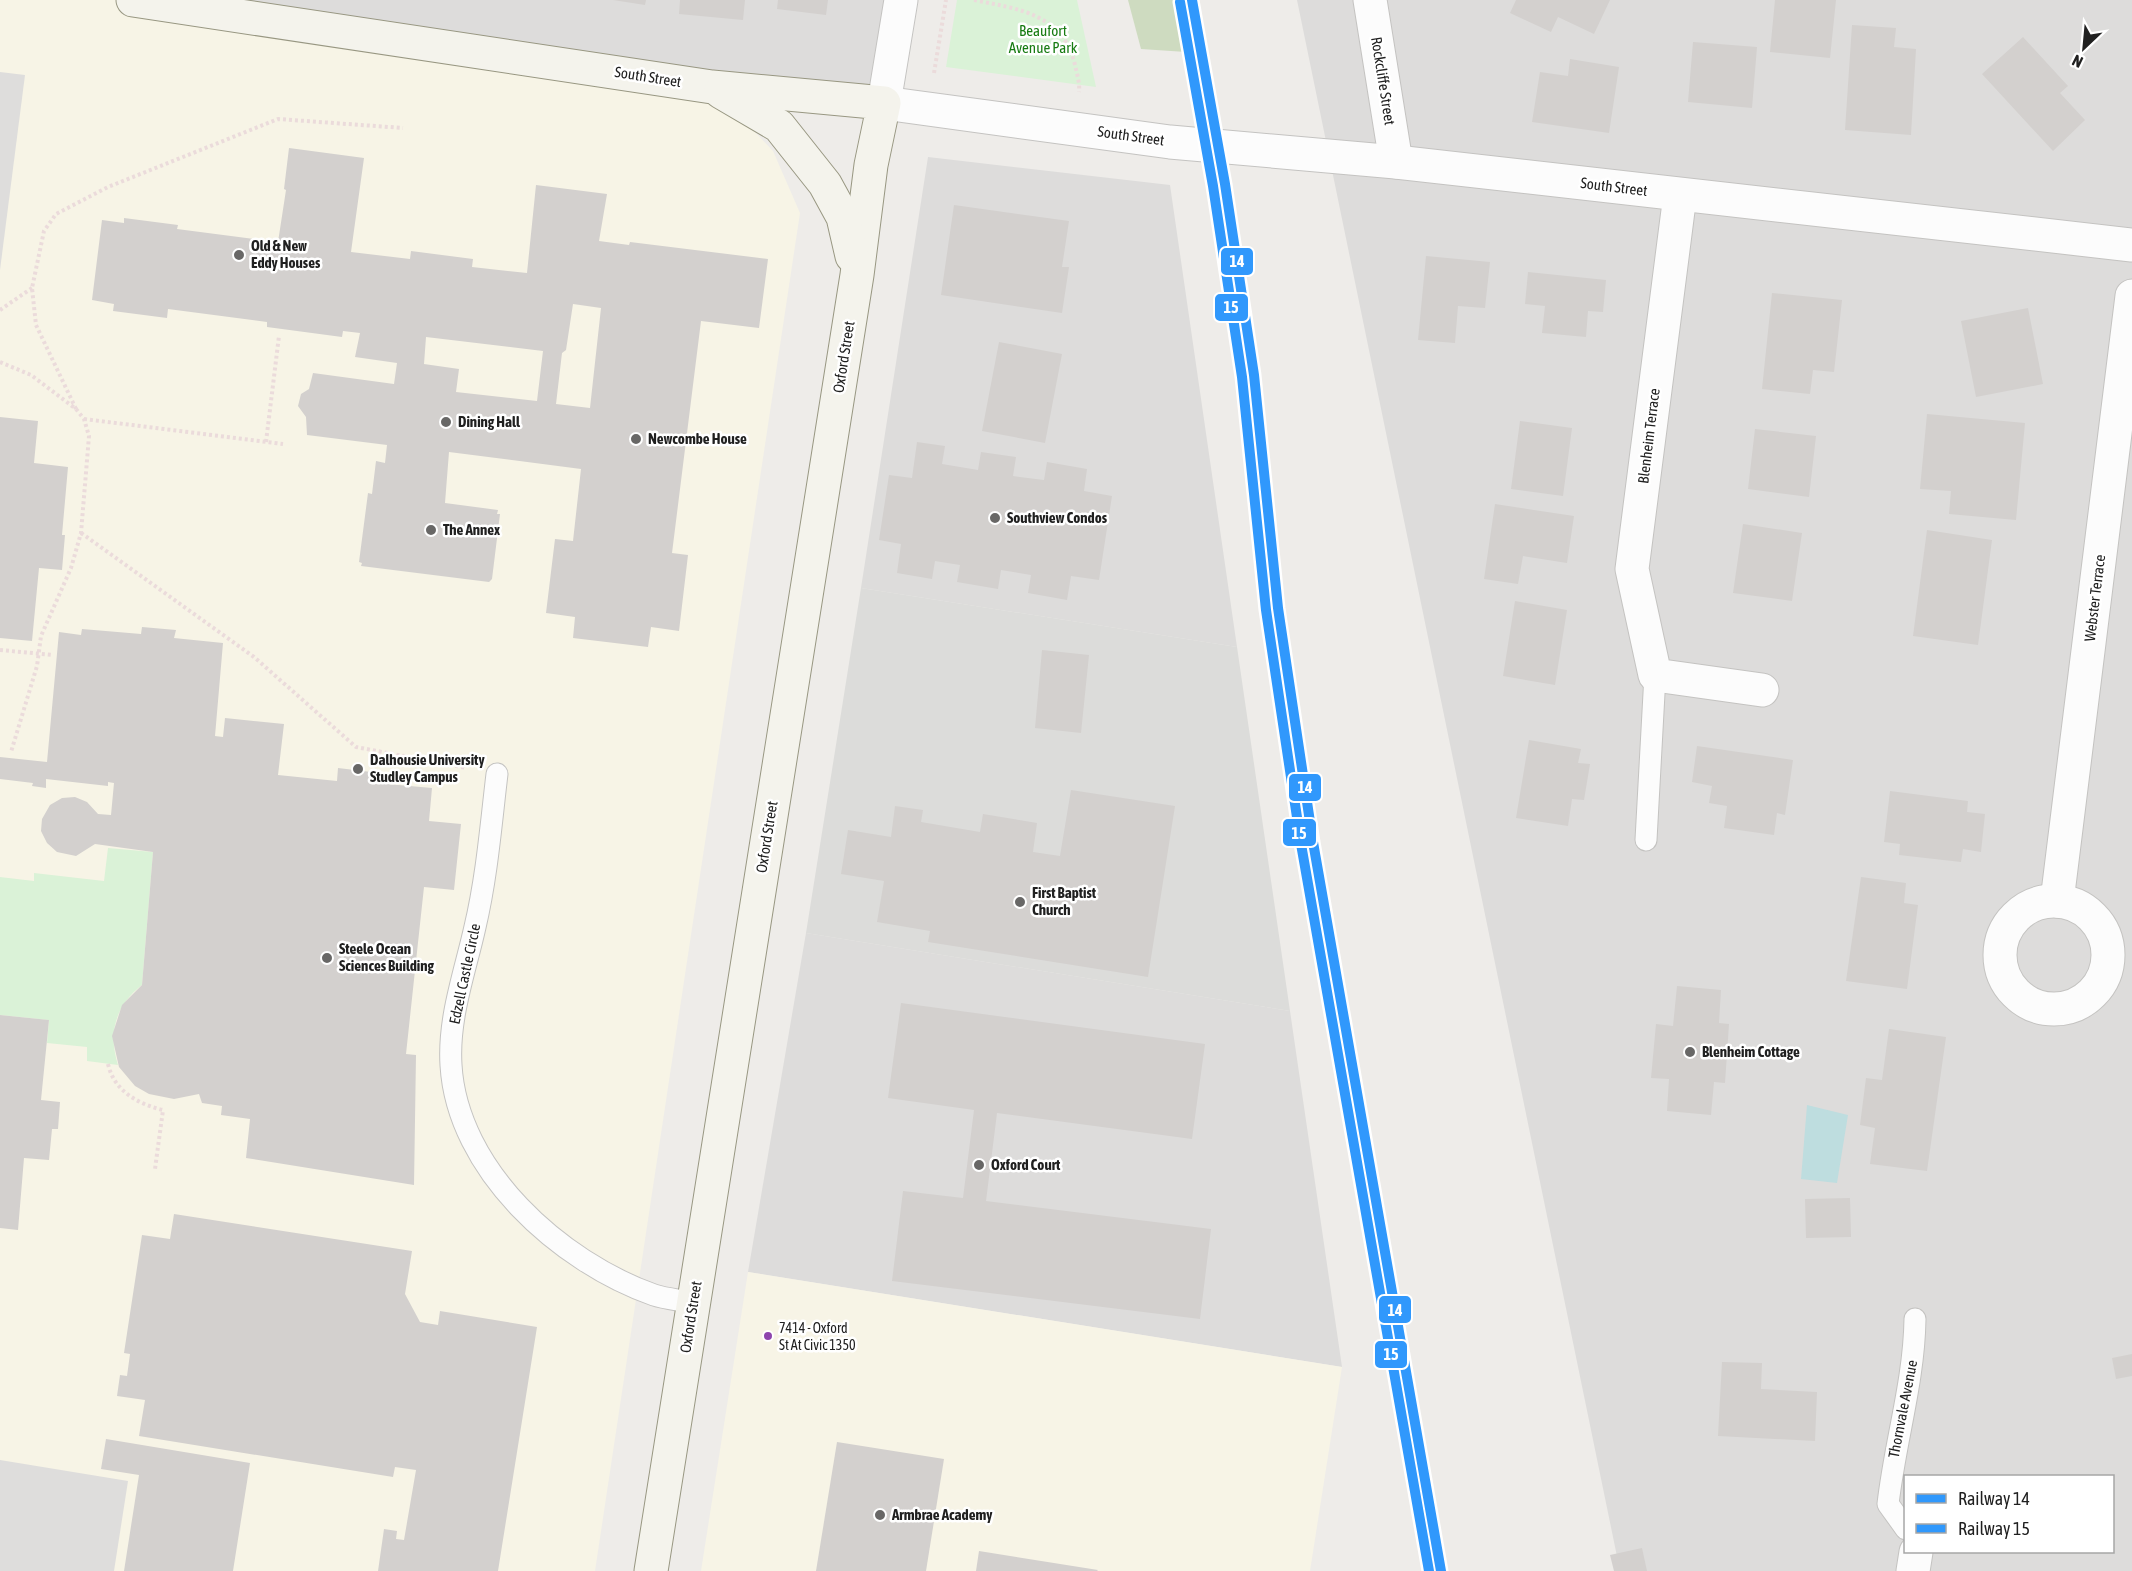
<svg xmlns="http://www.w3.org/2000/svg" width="2132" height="1571" viewBox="0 0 2132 1571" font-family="'Asap Condensed',sans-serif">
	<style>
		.residential { fill: #dddcdb; fill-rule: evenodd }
		.education { fill: #f7f4e6 }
		.religious { fill: #dcdcda }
		.forest { fill: #cedbc0 }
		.park { fill: #daf2d7 }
		.parking { fill: #dedddc }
		.water { fill: #bedddf }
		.building { fill: #d3d0ce; fill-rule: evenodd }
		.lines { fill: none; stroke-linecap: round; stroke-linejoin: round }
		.service-casing { stroke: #c4c3c1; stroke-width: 23 }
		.minor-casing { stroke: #c4c3c1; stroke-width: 35 }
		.tertiary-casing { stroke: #c4c3c1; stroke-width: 35 }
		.secondary-casing { stroke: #989782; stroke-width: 35 }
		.path { stroke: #ebdbdb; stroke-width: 4; stroke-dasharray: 3 3; stroke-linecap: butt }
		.service { stroke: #fcfcfc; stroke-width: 21 }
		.minor { stroke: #fcfcfc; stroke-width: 33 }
		.tertiary { stroke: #fcfcfc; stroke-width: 33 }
		.secondary { stroke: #f4f3ec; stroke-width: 33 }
		.rail-1-casing { stroke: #fff; stroke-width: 15 }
		.rail-2-casing { stroke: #fff; stroke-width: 15 }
		.rail-1 { stroke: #3098fc; stroke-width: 10 }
		.rail-2 { stroke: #3098fc; stroke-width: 10 }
		.poi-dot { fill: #686766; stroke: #fff; stroke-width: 2 }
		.bus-dot { fill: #8e44ad; stroke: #fff; stroke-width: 2 }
		.labels { text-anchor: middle; stroke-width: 5; stroke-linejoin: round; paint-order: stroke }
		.bus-label { font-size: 14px; fill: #202020; stroke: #fff; text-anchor: start }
		.park-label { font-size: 15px; fill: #177b12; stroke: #fff }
		.street-label { font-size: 15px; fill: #202020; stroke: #fff }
		.poi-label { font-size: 15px; font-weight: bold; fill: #202020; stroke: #fff; text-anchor: start }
		.line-badge { stroke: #fff; stroke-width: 2 }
		.badge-label { font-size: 16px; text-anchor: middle; font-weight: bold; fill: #fff }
	</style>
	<rect width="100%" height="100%" fill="#eeece9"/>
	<!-- residential -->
	<g class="residential">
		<path d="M130,0H901L884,103Z"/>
		<path d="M1297,0H2132V1571H1620ZM1906,1476H2112V1552H1906Z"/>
		<path d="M928,157L1170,185L1237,647L861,588Z"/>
		<path d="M806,933L1290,1011L1342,1367L748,1272Z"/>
	</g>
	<!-- education -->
	<g class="education">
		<path d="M0,0H130L712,87L773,151L800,213L595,1571H0Z"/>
		<path d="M748,1272L1342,1367L1310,1571H701Z"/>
	</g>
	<!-- religious -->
	<path class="religious" d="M861,588L1237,647L1290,1011L806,933Z"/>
	<!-- forest -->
	<path class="forest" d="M1128,0H1173L1186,52L1141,49Z"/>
	<!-- park -->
	<g class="park">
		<path d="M957,0H1077L1096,87L946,67Z"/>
		<path d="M108,848L153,852L142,985C115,1006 108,1033 118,1065L87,1061V1047L47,1043L49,1020L0,1015V877L34,881V873L104,881Z"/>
	</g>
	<!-- parking -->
	<g class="parking">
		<path d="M0,72L25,75L0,270Z"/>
		<path d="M0,1460L128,1481L114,1571H0Z"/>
	</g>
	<!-- water -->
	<path class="water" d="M1807,1105L1848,1115L1837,1183L1801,1179Z"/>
	<!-- building -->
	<g class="building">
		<path d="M613,0H646L645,5Z"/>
		<path d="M680,0H745L743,20L679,14Z"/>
		<path d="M778,0H828L826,15L777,9Z"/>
		<path d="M1516,0H1610L1594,34L1558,17L1551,32L1510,13Z"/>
		<path d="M1775,0H1836L1830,58L1770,52Z"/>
		<path d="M1852,25L1896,28L1894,47L1916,49L1911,135L1845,130Z"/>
		<path d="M2023,37L2068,86L2060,93L2085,120L2053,151L1982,74Z"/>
		<path d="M1693,42L1757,47L1752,108L1688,102Z"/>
		<path d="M1570,59L1619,67L1609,133L1532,122L1540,72L1568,76Z"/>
		<path d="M289,148L364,158L351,252L410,259L411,251L473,259L472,267L527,273L536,185L607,194L599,241L629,245L630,242L768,259L759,328L701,321L672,553L688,555L679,631L651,627L648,647L573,638L575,617L546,613L555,539L573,541L581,469L449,452L445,503L498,510L497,514H500L492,579L489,582L361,566L362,563L359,562L368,493L372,494L376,461L385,463L387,445L307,435L306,417L298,406L301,394L309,389L313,373L394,384L397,363L355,357L360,333L343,331L342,337L267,327V322L168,309L167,318L113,311L114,304L92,300L102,220L124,223V218L178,225L177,229L278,242L286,190L284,189ZM573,304L601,308L590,408L556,404L562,353L566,350ZM426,337L543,351L537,401L456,392L459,369L424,364Z"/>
		<path d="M954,205L1069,221L1062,267H1069L1062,313L941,295Z"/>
		<path d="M1426,256L1490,262L1485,308L1458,306L1455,343L1418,340Z"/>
		<path d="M1528,272L1606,280L1603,312L1588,311L1586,337L1542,333L1545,306L1525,304Z"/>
		<path d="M1772,293L1842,300L1834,372L1813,370L1810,394L1762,389Z"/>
		<path d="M2028,308L2043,384L1976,397L1961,321Z"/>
		<path d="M999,342L1062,354L1045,443L982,431Z"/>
		<path d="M1927,414L2025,423L2016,520L1949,514L1951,491L1920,489Z"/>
		<path d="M0,417L38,421L34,463L68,467L62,535H65L62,570L39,568L32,641L0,638Z"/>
		<path d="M1520,421L1572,428L1563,496L1511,489Z"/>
		<path d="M1755,429L1816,436L1809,497L1748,489Z"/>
		<path d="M917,442L945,446L942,464L978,470L981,452L1016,457L1013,476L1044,480L1047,462L1087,469L1084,491L1112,496L1099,580L1071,576L1067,600L1028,593L1031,575L1001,570L998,589L957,582L960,565L935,561L932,579L897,573L901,544L879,540L889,475L912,478Z"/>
		<path d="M1495,504L1574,516L1567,563L1523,556L1518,584L1484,579Z"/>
		<path d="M1743,524L1802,533L1792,601L1733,593Z"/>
		<path d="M1927,530L1992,540L1978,645L1913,636Z"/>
		<path d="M1515,601L1567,610L1555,685L1503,676Z"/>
		<path d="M142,627L176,630L174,638L223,643L215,736L223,737L225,718L284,724L278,775L337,781L338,768L388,774L387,784L432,788L429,821L461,824L454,890L424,887L406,1054L416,1055L414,1185L246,1158L250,1119L221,1115L222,1106L202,1103L199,1094L174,1099L149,1094L135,1086L119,1067L112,1036L122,1005L142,985L153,852L95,844L76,856L57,852L47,843L41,831L42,819L50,805L62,798L75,797L87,802L98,814L111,815L114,783L108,782V786L46,779V788L32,786L33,783L0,779V757L47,762L59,632L81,635L82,629L141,634Z"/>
		<path d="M1042,650L1089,655L1081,733L1035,728Z"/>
		<path d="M1529,740L1581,749L1578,763L1590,764L1584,800L1572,799L1568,826L1516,818Z"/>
		<path d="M1697,746L1793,760L1785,815L1777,813L1774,835L1724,828L1727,806L1709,803L1712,786L1692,782Z"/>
		<path d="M1071,790L1175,806L1148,977L928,942L930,931L877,922L884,881L841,874L848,830L891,837L895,806L923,810L921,822L980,832L983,814L1037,823L1033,852L1060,856Z"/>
		<path d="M1890,791L1968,801L1967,812L1985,814L1981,852L1963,849L1961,862L1899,855L1900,844L1884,842Z"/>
		<path d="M1861,877L1906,883L1904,903L1918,905L1907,989L1846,981Z"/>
		<path d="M1677,986L1721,990L1719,1023L1729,1024L1725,1083L1714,1082L1711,1115L1667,1111L1669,1079L1651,1078L1656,1024L1673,1026Z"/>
		<path d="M901,1003L1205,1044L1192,1139L997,1113L986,1201L1211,1229L1200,1319L892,1281L903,1191L963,1198L974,1110L888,1098Z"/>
		<path d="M0,1015L49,1020L41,1100L60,1102L58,1129H52L49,1160L24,1158L18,1230L0,1228Z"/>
		<path d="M1889,1029L1946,1037L1927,1171L1870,1164L1875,1128L1860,1125L1866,1078L1882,1080Z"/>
		<path d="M1850,1198L1851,1237L1806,1238L1805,1199Z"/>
		<path d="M174,1214L412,1251L405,1294L420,1322L438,1325L440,1311L537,1327L498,1571H378L384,1529L397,1531L396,1539L404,1540L416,1470L395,1467L393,1477L139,1436L145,1400L117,1396L120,1375L127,1376L130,1354L124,1353L142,1235L170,1239Z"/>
		<path d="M2132,1354V1376L2116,1379L2112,1358Z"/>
		<path d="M1722,1362L1762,1363L1761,1389L1817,1392L1815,1441L1718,1436Z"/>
		<path d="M106,1439L250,1463L233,1571H124L139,1475L101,1469Z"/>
		<path d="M837,1442L944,1459L926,1571H816Z"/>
		<path d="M1642,1548L1647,1571H1614L1610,1555Z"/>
		<path d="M979,1551L1098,1570L1097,1571H976Z"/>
	</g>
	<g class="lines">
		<!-- service casing -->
		<g class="service-casing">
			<g id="service">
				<path d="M497,774C491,824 487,876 475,927C465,972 448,1018 451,1065C457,1170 560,1262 654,1295C666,1299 681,1300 694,1303"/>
				<path d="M1646,840L1655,675"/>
				<path d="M1906,1529L1888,1504C1895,1442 1914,1382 1915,1319"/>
			</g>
		</g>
		<!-- minor casing -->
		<g class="minor-casing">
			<g id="minor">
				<path d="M1370,0L1396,162"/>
				<path d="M884,103L1170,142L1396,162L2132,245"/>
				<path d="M1680,195L1632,569L1655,675L1762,690"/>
				<circle cx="2054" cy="955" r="54"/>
				<path d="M2057,901L2132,296"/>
				<path d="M1913,1571L1916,1552"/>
			</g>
		</g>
		<!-- tertiary casing -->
		<g class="tertiary-casing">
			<path id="tertiary" d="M884,103L901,0"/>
		</g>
		<!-- secondary casing -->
		<g class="secondary-casing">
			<g id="secondary">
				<path d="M133,0L712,87L884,103L871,165L857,275L651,1571"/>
				<path d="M721,92L779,126L825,184L843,217L852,256"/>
			</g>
		</g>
		<!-- path -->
		<g class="path">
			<path d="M974,0C1019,9 1063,14 1075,65C1077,74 1080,83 1079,92"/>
			<path d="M934,73L946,0"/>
			<path d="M0,310L32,288"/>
			<path d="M0,362L31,375L76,409L84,419L89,436L81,533L71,568L41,636L37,666L11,752"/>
			<path d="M76,409L36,325L32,288L44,231L56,214L108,187L278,119L403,128"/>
			<path d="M84,419L283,444"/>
			<path d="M266,442L279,336"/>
			<path d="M81,533L254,657L356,747L467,768"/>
			<path d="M0,650L53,655"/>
			<path d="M108,1064C114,1091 138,1104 163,1110L155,1169"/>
		</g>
		<!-- service -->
		<use href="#service" class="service"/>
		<!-- minor -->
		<use href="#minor" class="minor"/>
		<!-- tertiary -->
		<use href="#tertiary" class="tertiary"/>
		<!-- secondary -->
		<use href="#secondary" class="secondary"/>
		<!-- rail-1 casing -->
		<g class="rail-1-casing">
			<path id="rail-1" d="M1192,0L1225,184L1254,375L1278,608L1313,842L1441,1571"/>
		</g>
		<!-- rail-2 casing -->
		<g class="rail-2-casing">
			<path id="rail-2" d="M1180,2L1213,186L1242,377L1266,610L1301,844L1429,1571"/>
		</g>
		<!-- rail-1 -->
		<use href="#rail-1" class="rail-1"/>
		<!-- rail-2 -->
		<use href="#rail-2" class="rail-2"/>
	</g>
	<!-- markers -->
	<g class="poi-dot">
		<circle cx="239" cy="255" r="6"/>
		<circle cx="446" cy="422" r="6"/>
		<circle cx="636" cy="439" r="6"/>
		<circle cx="995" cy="518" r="6"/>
		<circle cx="431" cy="530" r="6"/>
		<circle cx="358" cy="769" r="6"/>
		<circle cx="1020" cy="902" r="6"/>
		<circle cx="327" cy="958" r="6"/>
		<circle cx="1690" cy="1052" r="6"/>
		<circle cx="979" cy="1165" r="6"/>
		<circle cx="880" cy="1515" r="6"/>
	</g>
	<circle class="bus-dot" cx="768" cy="1336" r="5"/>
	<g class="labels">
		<!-- bus labels -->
		<g class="bus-label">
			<text x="779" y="1333">7414 - Oxford<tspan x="779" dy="17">St At Civic 1350</tspan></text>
		</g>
		<!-- park labels -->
		<g class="park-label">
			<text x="1043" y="36">Beaufort<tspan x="1043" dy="17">Avenue Park</tspan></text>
		</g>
		<!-- street labels -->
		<g class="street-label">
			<text transform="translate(648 77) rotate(9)" y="5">South Street</text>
			<text transform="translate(1383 81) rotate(81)" y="5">Rockcliffe Street</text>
			<text transform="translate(1131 136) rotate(8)" y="5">South Street</text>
			<text transform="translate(1614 187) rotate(7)" y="5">South Street</text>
			<text transform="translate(844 357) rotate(-81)" y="5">Oxford Street</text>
			<text transform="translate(1649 436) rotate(-83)" y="5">Blenheim Terrace</text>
			<text transform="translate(2095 598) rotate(-83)" y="5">Webster Terrace</text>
			<text transform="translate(767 837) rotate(-81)" y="5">Oxford Street</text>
			<text transform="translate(465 974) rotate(-78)" y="5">Edzell Castle Circle</text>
			<text transform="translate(691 1317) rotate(-81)" y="5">Oxford Street</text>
			<text transform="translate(1903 1409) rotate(-79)" y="5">Thornvale Avenue</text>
		</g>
		<!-- poi labels -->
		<g class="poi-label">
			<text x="251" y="251">Old &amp; New<tspan x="251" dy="17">Eddy Houses</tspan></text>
			<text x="458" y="427">Dining Hall</text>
			<text x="648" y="444">Newcombe House</text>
			<text x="1007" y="523">Southview Condos</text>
			<text x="443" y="535">The Annex</text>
			<text x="370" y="765">Dalhousie University<tspan x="370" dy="17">Studley Campus</tspan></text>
			<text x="1032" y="898">First Baptist<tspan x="1032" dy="17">Church</tspan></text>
			<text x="339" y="954">Steele Ocean<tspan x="339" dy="17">Sciences Building</tspan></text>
			<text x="1702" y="1057">Blenheim Cottage</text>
			<text x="991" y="1170">Oxford Court</text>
			<text x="892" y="1520">Armbrae Academy</text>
		</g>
	</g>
	<g class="line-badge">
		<rect x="1220" y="247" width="34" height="29" rx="6" fill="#3098fc"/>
		<rect x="1214" y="293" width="35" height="29" rx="6" fill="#3098fc"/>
		<rect x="1288" y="773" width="34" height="29" rx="6" fill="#3098fc"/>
		<rect x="1282" y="818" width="35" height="29" rx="6" fill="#3098fc"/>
		<rect x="1378" y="1295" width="34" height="29" rx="6" fill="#3098fc"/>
		<rect x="1374" y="1340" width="34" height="29" rx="6" fill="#3098fc"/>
	</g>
	<g class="badge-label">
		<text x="1237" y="267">14</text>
		<text x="1231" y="313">15</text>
		<text x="1305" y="793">14</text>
		<text x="1299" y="839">15</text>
		<text x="1395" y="1316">14</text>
		<text x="1391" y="1360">15</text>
	</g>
	<!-- legend -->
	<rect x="1904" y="1475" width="210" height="78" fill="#ffffff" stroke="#a6a6a6" stroke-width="1.5"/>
	<rect x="1916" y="1494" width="30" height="9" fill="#3098fc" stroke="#a6a6a6" stroke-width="1.5"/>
	<text x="1958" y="1505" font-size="18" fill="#202020">Railway 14</text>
	<rect x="1916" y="1524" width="30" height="9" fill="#3098fc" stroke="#a6a6a6" stroke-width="1.5"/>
	<text x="1958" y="1535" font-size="18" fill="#202020">Railway 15</text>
	<!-- north arrow -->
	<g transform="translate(2084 48) rotate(206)" stroke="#ffffff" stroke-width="4.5" paint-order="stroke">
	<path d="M0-4.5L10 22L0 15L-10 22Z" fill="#202020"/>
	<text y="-9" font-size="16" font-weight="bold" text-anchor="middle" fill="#202020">N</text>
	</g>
</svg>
